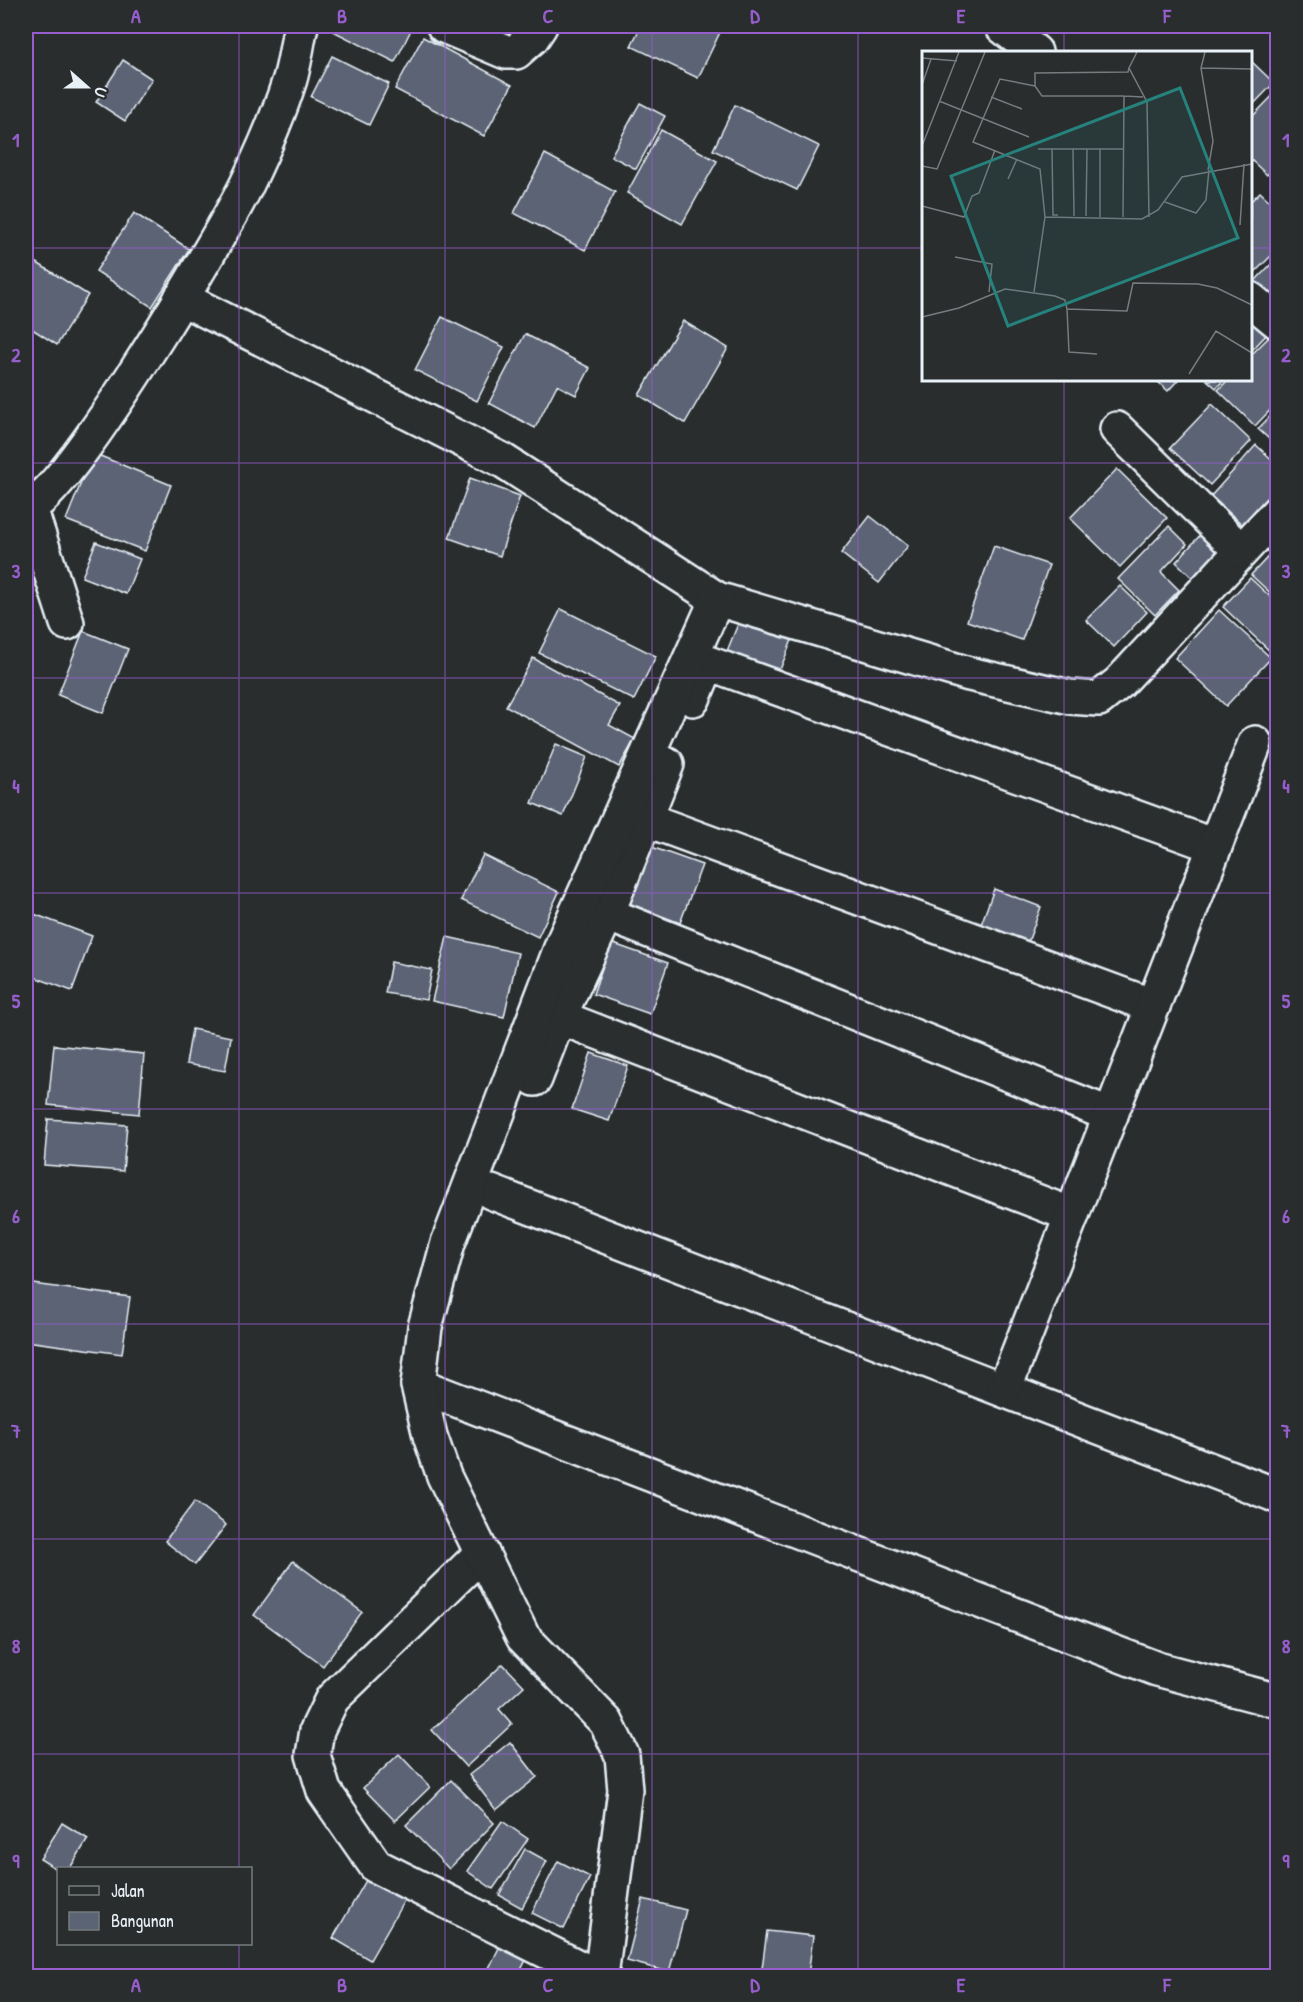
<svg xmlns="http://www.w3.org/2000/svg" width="1303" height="2002" viewBox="0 0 1303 2002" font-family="'Patrick Hand',sans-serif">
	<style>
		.building { fill: #5b6475; stroke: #e8f1f8; stroke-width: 1.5 }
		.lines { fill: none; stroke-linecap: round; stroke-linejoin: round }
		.street-casing { stroke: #e8f1f8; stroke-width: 38 }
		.street { stroke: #2a2d2e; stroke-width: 33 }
		.grid { fill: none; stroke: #965dcd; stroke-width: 1.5; stroke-opacity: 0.55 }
		.inset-road { fill: none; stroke: #767b7f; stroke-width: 1.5 }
		.view { fill: #25827c; fill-opacity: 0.15; stroke: #25827c; stroke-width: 3 }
		.inset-edge { fill: none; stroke: #e8f1f8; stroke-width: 3 }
		.neatline { fill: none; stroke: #965dcd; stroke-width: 2 }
		.grid-label { font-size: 20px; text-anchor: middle; font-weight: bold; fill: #965dcd }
	</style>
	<rect width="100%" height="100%" fill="#2a2d2e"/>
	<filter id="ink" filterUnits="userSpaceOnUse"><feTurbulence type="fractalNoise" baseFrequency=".0167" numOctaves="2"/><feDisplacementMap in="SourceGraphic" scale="12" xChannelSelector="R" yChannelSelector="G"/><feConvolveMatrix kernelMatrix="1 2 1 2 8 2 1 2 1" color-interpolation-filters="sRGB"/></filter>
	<g filter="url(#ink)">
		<!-- building -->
		<g class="building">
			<path d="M336,26H407L412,28L395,62L333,31Z"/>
			<path d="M641,26H723L698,78L631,46Z"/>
			<path d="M423,37L512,85L484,136L395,89Z"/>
			<path d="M332,56L389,84L369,125L311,97Z"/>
			<path d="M123,60L152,79L125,121L96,102Z"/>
			<path d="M1250,60L1274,83L1250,108Z"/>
			<path d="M1278,90V163L1267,175L1250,159V119Z"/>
			<path d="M640,103L665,116L636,169L611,156Z"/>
			<path d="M735,105L819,146L797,190L713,150Z"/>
			<path d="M661,130L717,161L682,224L627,193Z"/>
			<path d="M545,154L615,192L585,250L514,213Z"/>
			<path d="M1278,170V185L1270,178Z"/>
			<path d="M1260,192L1278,209V249L1250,277V202Z"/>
			<path d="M134,213L189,249L152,307L96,271Z"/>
			<path d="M26,256L88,295L57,345L26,325Z"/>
			<path d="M1278,257V309L1252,284Z"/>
			<path d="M1250,312L1270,331L1250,352Z"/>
			<path d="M442,317L504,347L477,401L415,370Z"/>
			<path d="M683,321L728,348L685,423L639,395Z"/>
			<path d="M525,334L590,368L576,395L557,385L535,428L489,403Z"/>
			<path d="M1271,335L1278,342V402L1255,426L1218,390L1228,380H1250V356Z"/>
			<path d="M1156,380H1178L1168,391Z"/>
			<path d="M1207,380H1224L1216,388Z"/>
			<path d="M1212,404L1251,441L1210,485L1170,448Z"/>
			<path d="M1278,408V447L1258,429Z"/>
			<path d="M1256,445L1278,465V491L1245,527L1211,496Z"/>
			<path d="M93,453L171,485L145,551L66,520Z"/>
			<path d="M1117,469L1167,518L1120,567L1070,518Z"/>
			<path d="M470,478L520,496L500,556L449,538Z"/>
			<path d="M870,516L908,546L879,583L841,553Z"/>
			<path d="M1169,526L1187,544L1161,572L1179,590L1155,615L1118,579Z"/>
			<path d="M1202,533L1225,555L1198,583L1176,562Z"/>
			<path d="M96,542L140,559L126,594L82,577Z"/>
			<path d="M994,546L1049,565L1022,640L967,621Z"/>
			<path d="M1278,546V600L1251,575Z"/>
			<path d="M1250,578L1278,604V652L1274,655L1223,607Z"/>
			<path d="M1120,586L1147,612L1114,647L1086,620Z"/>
			<path d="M561,609L656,656L634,700L539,653Z"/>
			<path d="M1219,610L1271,658L1226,706L1175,658Z"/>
			<path d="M740,619L792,640L775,682L723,661Z"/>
			<path d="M83,631L128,649L103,713L58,695Z"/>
			<path d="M533,658L620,706L609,725L635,739L619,767L506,706Z"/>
			<path d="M556,744L587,757L563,816L532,803Z"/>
			<path d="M646,845L702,865L680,923L625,902Z"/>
			<path d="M483,855L559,892L538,937L461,900Z"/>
			<path d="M994,889L1041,907L1018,969L971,952Z"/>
			<path d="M26,911L92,936L72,991L26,974Z"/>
			<path d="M447,937L518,953L504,1017L432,1001Z"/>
			<path d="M611,943L668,963L650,1014L593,994Z"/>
			<path d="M391,962L432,970L426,1000L385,993Z"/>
			<path d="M192,1029L231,1037L225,1071L186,1064Z"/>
			<path d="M54,1045L144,1054L139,1114L48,1105Z"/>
			<path d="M591,1053L628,1066L609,1121L572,1109Z"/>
			<path d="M48,1119L127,1125L123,1171L44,1165Z"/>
			<path d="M26,1283L130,1297L122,1354L26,1341Z"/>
			<path d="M195,1501L226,1525L195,1565L165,1541Z"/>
			<path d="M293,1561L362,1612L323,1666L254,1615Z"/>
			<path d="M503,1664L524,1686L499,1709L512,1724L466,1767L432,1730Z"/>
			<path d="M510,1742L537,1777L496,1810L469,1775Z"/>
			<path d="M399,1754L430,1787L395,1821L363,1788Z"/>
			<path d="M451,1780L494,1823L449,1869L406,1825Z"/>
			<path d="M502,1821L528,1839L493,1889L467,1871Z"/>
			<path d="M62,1823L88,1839L70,1868L58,1870L40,1859Z"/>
			<path d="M525,1849L547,1861L522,1908L499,1895Z"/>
			<path d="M558,1861L590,1877L564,1929L532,1913Z"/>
			<path d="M368,1877L405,1899L370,1960L333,1938Z"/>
			<path d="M643,1899L686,1910L669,1972L627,1961Z"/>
			<path d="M767,1931L813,1936L808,1976H761Z"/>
			<path d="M505,1936L531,1950L520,1972L529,1976H485Z"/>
		</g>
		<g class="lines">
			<!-- street casing -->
			<g class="street-casing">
				<g id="street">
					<path d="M444,26L506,52H516L532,38L540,26"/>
					<path d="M1002,26L1035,52"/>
					<path d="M181,298L502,460L717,599L969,674L1070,697L1099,699L1120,682L1278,512"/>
					<path d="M1250,299L1278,322"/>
					<path d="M1117,429L1241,551"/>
					<path d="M26,508C64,502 224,231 247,184C263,151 279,114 290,79C295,62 297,43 301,26"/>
					<path d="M30,508L67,623"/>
					<path d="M693,699L708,663L1215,846"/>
					<path d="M645,819L1153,1006"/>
					<path d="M607,914L1111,1115"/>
					<path d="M559,1017L1072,1215"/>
					<path d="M535,1079L559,1017L607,914L667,764"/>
					<path d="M491,1192L1278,1496"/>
					<path d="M418,1385L1157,1669L1278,1701"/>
					<path d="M1004,1390L1255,743"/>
					<path d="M482,1553L332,1699L317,1730L313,1755L324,1791L376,1866L596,1976"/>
					<path d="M601,1976L625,1790L622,1755L606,1722L523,1637L444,1476L430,1436L418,1385L425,1327L448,1243L564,940L717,599"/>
				</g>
			</g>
			<!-- street -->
			<use href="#street" class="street"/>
		</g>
	</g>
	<!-- grid -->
	<path class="grid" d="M239,26V1868M445,26V1976M652,26V1976M858,26V1976M1064,26V52M26,248H924M1250,248H1278M1064,380V1976M26,463H1278M26,678H1278M26,893H1278M26,1109H1278M26,1324H1278M26,1539H1278M26,1754H1278M239,1944V1976"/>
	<!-- overview -->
	<g transform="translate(922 51)">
		<rect width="330" height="330" fill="#2a2d2e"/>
		<path class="inset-road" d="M215,1L207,17L225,51L227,166M283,1L279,17L291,90L286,119M0,7L35,10M279,17L330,18M0,34L9,8M202,45H120L113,35V22L206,21L207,17M69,46L100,58M17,50L107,86M0,95L37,1M116,98H201M130,98L131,164H136M151,98L152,165M0,115L15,118L63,1M86,128L95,108M243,151L274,162L284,149L287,119M0,155L42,166L50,145L57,142L73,99M164,165L165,98M123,166L220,168L236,159L260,126L330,113M178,166V98M201,166L202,45L221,46M318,174L322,113M33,206L70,213L67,241M112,241L123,166L118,118L51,91L78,28L113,35M145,258L147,301L175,303M0,266L37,257L83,238L133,245L143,249L145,258L205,260L211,232L276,233L295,237L330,254M267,323L294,280L330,302"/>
		<path class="view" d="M258,37L316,187L86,275L29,125Z"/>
		<rect width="330" height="330" class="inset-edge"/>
	</g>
	<!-- margin -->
	<rect width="1303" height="2002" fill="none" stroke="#2a2d2e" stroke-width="66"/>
	<!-- legend -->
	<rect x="57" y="1867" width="195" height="78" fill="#2a2d2e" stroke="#767b7f" stroke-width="1.5"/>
	<rect x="69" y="1886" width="30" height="9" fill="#2a2d2e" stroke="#767b7f" stroke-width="1.5"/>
	<text x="111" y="1897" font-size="18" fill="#e8f1f8">Jalan</text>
	<rect x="69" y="1912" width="30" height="18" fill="#5b6475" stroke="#767b7f" stroke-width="1.5"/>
	<text x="111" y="1927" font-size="18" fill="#e8f1f8">Bangunan</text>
	<!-- north arrow -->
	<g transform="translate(87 87) rotate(111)" stroke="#2a2d2e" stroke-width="4.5" paint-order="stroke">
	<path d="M0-4.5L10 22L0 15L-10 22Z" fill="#e8f1f8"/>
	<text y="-9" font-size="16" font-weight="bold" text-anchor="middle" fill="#e8f1f8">U</text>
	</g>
	<rect x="33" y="33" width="1237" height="1936" class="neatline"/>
	<g class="grid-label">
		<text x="136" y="23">A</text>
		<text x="342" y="23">B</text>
		<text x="548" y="23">C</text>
		<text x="755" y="23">D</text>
		<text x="961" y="23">E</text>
		<text x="1167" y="23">F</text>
		<text x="16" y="147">1</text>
		<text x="1286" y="147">1</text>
		<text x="16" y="362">2</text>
		<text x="1286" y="362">2</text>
		<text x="16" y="578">3</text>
		<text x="1286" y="578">3</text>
		<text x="16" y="793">4</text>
		<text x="1286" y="793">4</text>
		<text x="16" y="1008">5</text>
		<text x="1286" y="1008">5</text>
		<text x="16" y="1223">6</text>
		<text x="1286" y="1223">6</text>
		<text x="16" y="1438">7</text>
		<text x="1286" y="1438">7</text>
		<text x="16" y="1653">8</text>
		<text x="1286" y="1653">8</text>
		<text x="16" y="1868">9</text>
		<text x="1286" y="1868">9</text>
		<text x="136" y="1992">A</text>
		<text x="342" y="1992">B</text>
		<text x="548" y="1992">C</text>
		<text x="755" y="1992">D</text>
		<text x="961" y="1992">E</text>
		<text x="1167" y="1992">F</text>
	</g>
</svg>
